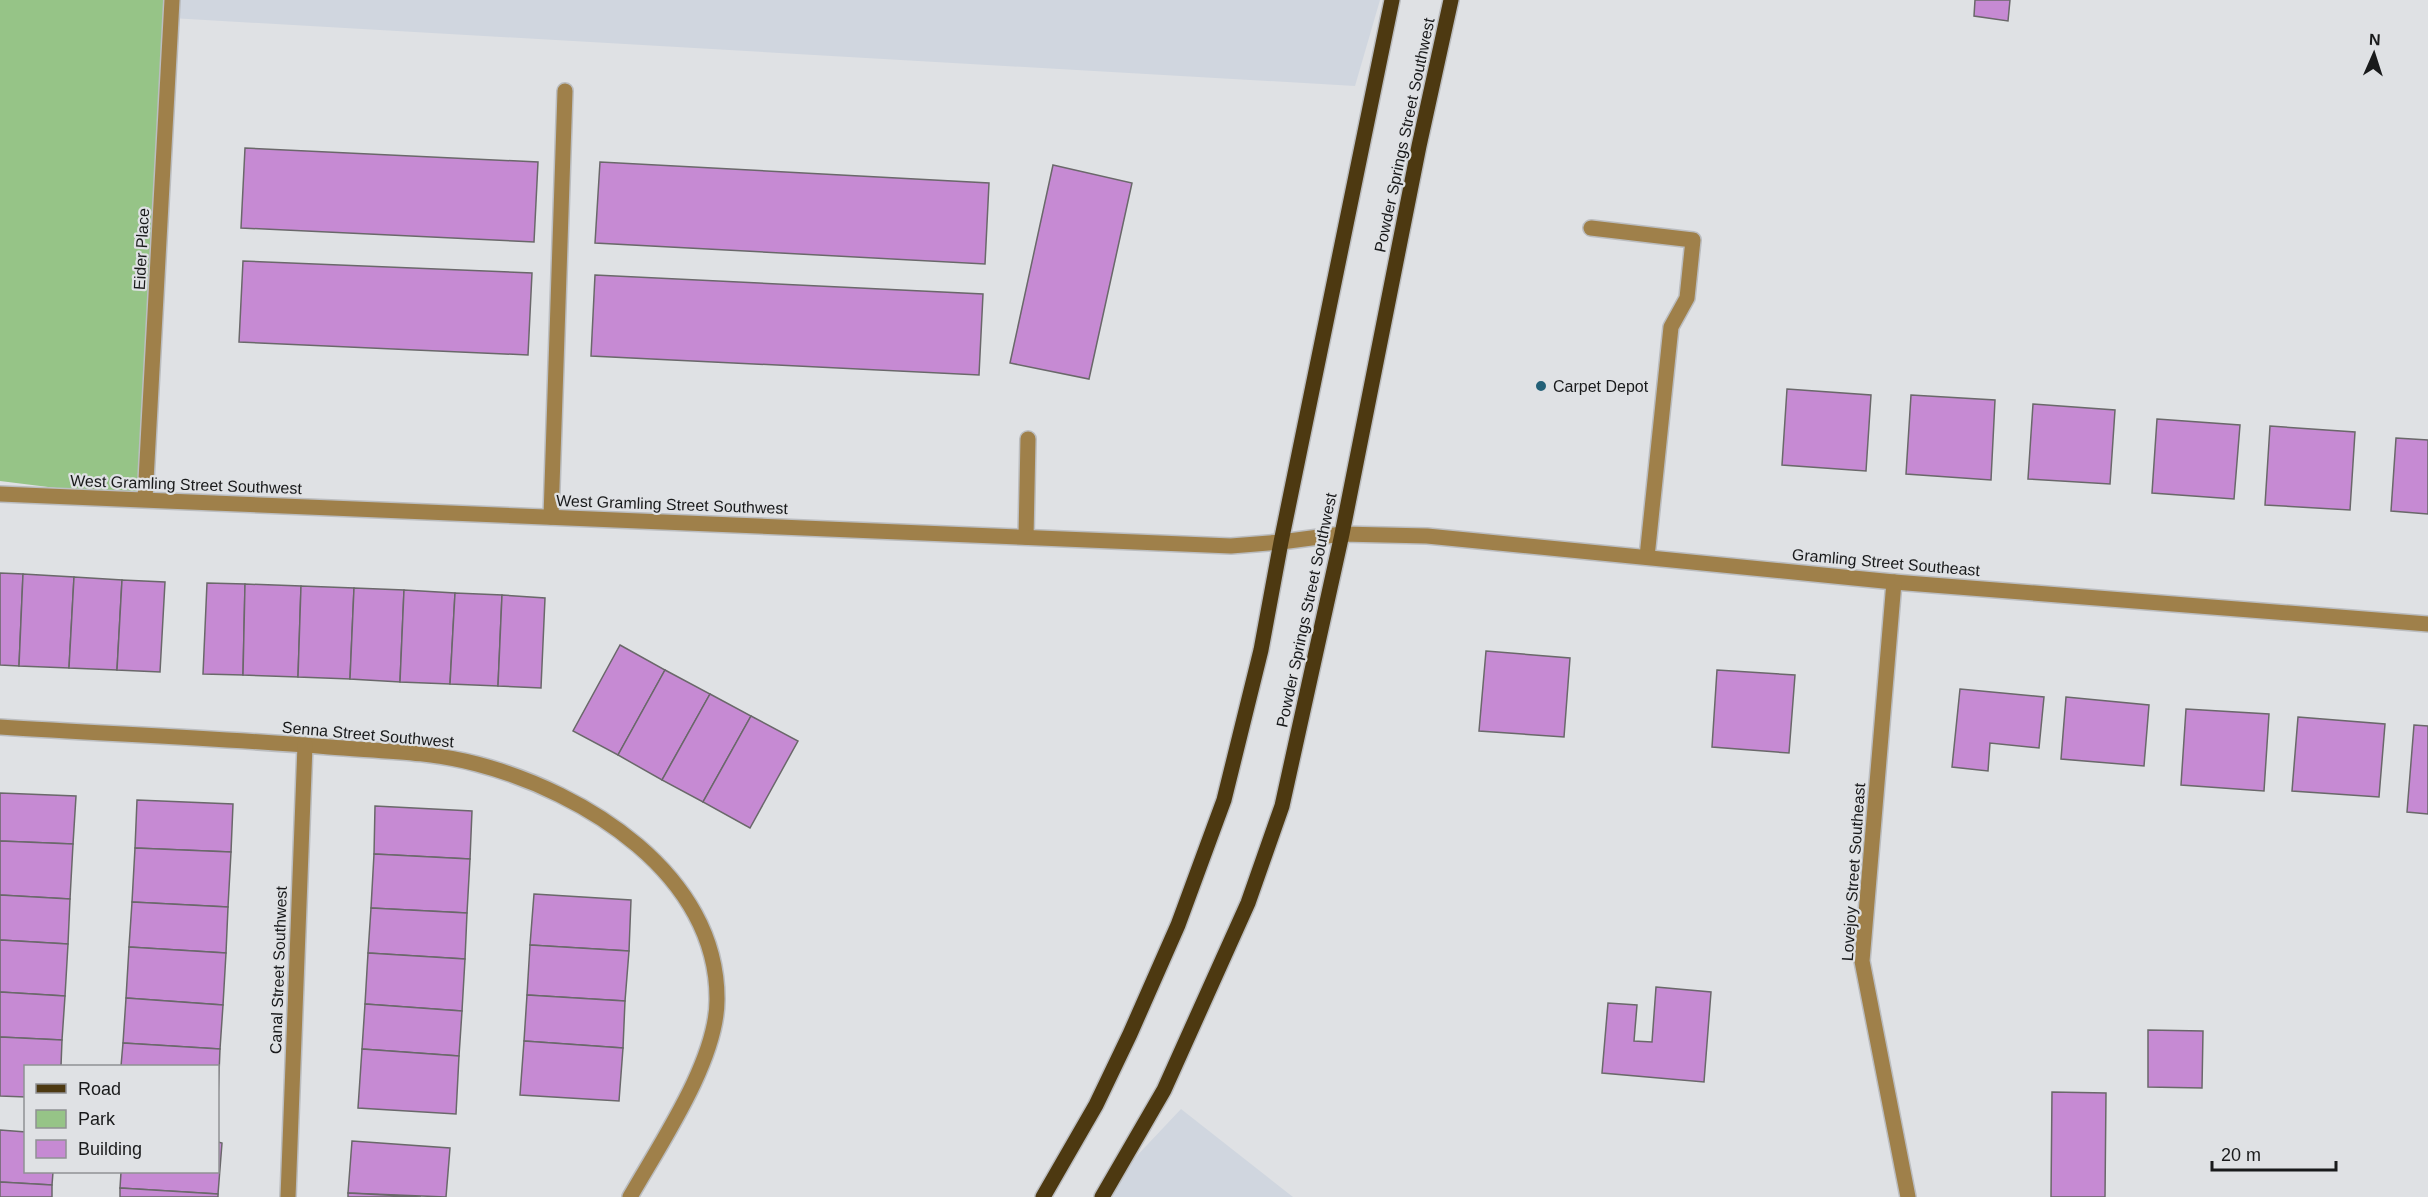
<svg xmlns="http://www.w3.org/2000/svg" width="2428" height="1197" viewBox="0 0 2428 1197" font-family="Helvetica,sans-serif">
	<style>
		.built { fill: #d0d6df }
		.green { fill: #96c487 }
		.building { fill: #c68ad3; stroke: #6a686a; stroke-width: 1.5 }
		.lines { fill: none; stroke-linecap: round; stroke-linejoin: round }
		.service-casing { stroke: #bbbdc0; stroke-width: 18 }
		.minor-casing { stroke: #bbbdc0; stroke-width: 18 }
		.primary-casing { stroke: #bbbdc0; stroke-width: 18 }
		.service { stroke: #9f804a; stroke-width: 15 }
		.minor { stroke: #9f804a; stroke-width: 15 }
		.primary { stroke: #4d3911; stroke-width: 15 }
		.poi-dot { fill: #236077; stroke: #dfe1e4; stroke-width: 2 }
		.labels { text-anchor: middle; stroke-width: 4.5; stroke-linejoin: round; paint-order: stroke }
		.street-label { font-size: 16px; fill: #191a1b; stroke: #dfe1e4 }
		.poi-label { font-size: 16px; fill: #191a1b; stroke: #dfe1e4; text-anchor: start }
	</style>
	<rect width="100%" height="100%" fill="#dfe1e4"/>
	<!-- built -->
	<g class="built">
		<path d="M172,0H1380L1355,86L171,18Z"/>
		<path d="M1181,1109L1293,1197H1098Z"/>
	</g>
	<!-- green -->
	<path class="green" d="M0,0H172L145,499L0,481Z"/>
	<!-- building -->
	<g class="building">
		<path d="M1975,0H2010L2008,21L1974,16Z"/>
		<path d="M245,148L538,162L534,242L241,228Z"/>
		<path d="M600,162L989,183L985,264L595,243Z"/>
		<path d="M1053,165L1132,183L1089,379L1010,363Z"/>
		<path d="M243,261L532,273L528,355L239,342Z"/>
		<path d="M595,275L983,294L979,375L591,356Z"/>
		<path d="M1787,389L1871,395L1866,471L1782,465Z"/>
		<path d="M1911,395L1995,400L1991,480L1906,474Z"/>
		<path d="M2033,404L2115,410L2110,484L2028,479Z"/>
		<path d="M2157,419L2240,425L2234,499L2152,493Z"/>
		<path d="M2270,426L2355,432L2350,510L2265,505Z"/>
		<path d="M2396,438L2428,440V514L2391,511Z"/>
		<path d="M0,573L23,574L19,666L0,665Z"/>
		<path d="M23,574L74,577L69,668L19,666Z"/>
		<path d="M74,577L122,580L117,670L69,668Z"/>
		<path d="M122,580L165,582L160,672L117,670Z"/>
		<path d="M207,583L245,584L243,675L203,674Z"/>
		<path d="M245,584L301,586L298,677L243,675Z"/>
		<path d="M301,586L354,588L350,679L298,677Z"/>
		<path d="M354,588L404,590L400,682L350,679Z"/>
		<path d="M404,590L455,593L450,684L400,682Z"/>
		<path d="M455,593L502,595L498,686L450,684Z"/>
		<path d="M502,595L545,598L541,688L498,686Z"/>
		<path d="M620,645L665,670L618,755L573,731Z"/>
		<path d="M1486,651L1570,658L1564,737L1479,731Z"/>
		<path d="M665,670L710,694L662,780L618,755Z"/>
		<path d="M1717,670L1795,675L1789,753L1712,747Z"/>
		<path d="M1960,689L2044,697L2039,748L1990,743L1988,771L1952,767Z"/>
		<path d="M710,694L751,716L703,802L662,780Z"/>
		<path d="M2066,697L2149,705L2144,766L2061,759Z"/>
		<path d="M2186,709L2269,714L2264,791L2181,785Z"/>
		<path d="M751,716L798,741L750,828L703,802Z"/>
		<path d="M2298,717L2385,724L2379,797L2292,791Z"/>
		<path d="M2414,725L2428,726V814L2407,812Z"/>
		<path d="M0,793L76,796L73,844L0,841Z"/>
		<path d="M137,800L233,804L231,852L135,848Z"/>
		<path d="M375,806L472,811L470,859L374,854Z"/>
		<path d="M0,841L73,844L70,899L0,895Z"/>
		<path d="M135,848L231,852L228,907L132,902Z"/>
		<path d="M374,854L470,859L467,913L371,908Z"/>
		<path d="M534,894L631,900L629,951L530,945Z"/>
		<path d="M0,895L70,899L68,944L0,940Z"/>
		<path d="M132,902L228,907L226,953L129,947Z"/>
		<path d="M371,908L467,913L465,959L368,953Z"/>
		<path d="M0,940L68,944L65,996L0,992Z"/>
		<path d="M530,945L629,951L625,1001L527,995Z"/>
		<path d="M129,947L226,953L223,1005L126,998Z"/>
		<path d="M368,953L465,959L462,1011L365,1004Z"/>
		<path d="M1656,987L1711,992L1704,1082L1602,1073L1608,1003L1637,1005L1634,1041L1652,1042Z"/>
		<path d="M0,992L65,996L62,1040L0,1037Z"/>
		<path d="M527,995L625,1001L623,1048L524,1041Z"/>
		<path d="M126,998L223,1005L220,1049L123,1043Z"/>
		<path d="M365,1004L462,1011L459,1056L362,1049Z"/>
		<path d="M2148,1030L2203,1031L2202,1088L2148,1087Z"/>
		<path d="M0,1037L62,1040L61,1066H26V1097L0,1096Z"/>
		<path d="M524,1041L623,1048L619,1101L520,1095Z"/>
		<path d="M123,1043L220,1049L218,1098V1066H121Z"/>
		<path d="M362,1049L459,1056L456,1114L358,1108Z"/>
		<path d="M2052,1092L2106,1093L2105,1197H2051Z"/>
		<path d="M0,1130L26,1132V1172H53L52,1185L0,1182Z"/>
		<path d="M352,1141L450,1148L446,1197L348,1193Z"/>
		<path d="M218,1142L222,1143L218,1194L120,1188L121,1172H218Z"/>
		<path d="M0,1182L52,1185V1197H0Z"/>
		<path d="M120,1188L218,1194V1197H120Z"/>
		<path d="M348,1193L421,1197H348Z"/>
	</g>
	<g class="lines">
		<!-- service casing -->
		<g class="service-casing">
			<g id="service">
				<path d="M1591,228L1693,240L1687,298L1671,327L1647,557"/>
				<path d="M551,517L565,91"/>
				<path d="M1026,537L1028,439"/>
			</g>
		</g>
		<!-- minor casing -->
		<g class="minor-casing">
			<g id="minor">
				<path d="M0,494L1231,546L1281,542L1342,534L1427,536L1894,582L2428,624"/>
				<path d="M145,499L172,0"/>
				<path d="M1894,582L1862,961L1908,1197"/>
				<path d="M0,727C110,734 220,738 329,747C378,751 429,751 477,764C584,792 718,874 717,1000C717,1061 660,1144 630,1197"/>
				<path d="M288,1197L305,745"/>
			</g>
		</g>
		<!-- primary casing -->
		<g class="primary-casing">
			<g id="primary">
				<path d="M1043,1197L1096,1105L1130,1034L1178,925L1224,800L1261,650L1281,542L1392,0"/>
				<path d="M1102,1197L1164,1090L1248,903L1282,806L1342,534L1419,146L1451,0"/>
			</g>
		</g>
		<!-- service -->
		<use href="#service" class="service"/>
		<!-- minor -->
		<use href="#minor" class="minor"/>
		<!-- primary -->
		<use href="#primary" class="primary"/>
	</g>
	<!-- markers -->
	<circle class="poi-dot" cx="1541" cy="386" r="6"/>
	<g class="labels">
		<!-- street labels -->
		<g class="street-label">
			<text transform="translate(1404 135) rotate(-78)" y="6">Powder Springs Street Southwest</text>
			<text transform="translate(141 249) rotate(-87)" y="6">Eider Place</text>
			<text transform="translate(186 484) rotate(2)" y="6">West Gramling Street Southwest</text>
			<text transform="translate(672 504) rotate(2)" y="6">West Gramling Street Southwest</text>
			<text transform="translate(1886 562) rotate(5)" y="6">Gramling Street Southeast</text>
			<text transform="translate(1306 610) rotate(-78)" y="6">Powder Springs Street Southwest</text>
			<text transform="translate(368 734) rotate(5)" y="6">Senna Street Southwest</text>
			<text transform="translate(1853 872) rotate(-86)" y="6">Lovejoy Street Southeast</text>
			<text transform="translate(278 970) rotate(-88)" y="6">Canal Street Southwest</text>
		</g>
		<!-- poi labels -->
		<g class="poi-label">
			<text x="1553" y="392">Carpet Depot</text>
		</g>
	</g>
	<!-- legend -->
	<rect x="24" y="1065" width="195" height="108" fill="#dfe1e4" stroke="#909194" stroke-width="1.5"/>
	<rect x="36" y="1084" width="30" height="9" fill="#4d3911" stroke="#909194" stroke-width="1.5"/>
	<text x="78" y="1095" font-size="18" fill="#191a1b">Road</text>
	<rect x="36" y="1110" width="30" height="18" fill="#96c487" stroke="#909194" stroke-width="1.5"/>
	<text x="78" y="1125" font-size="18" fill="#191a1b">Park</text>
	<rect x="36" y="1140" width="30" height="18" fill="#c68ad3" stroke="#909194" stroke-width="1.5"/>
	<text x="78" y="1155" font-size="18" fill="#191a1b">Building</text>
	<!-- north arrow -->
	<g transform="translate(2374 54) rotate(3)" stroke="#dfe1e4" stroke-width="4.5" paint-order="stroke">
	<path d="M0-4.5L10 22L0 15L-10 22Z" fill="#191a1b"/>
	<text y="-9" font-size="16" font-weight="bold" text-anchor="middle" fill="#191a1b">N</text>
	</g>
	<!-- scale -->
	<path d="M2212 1161v9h124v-9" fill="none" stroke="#191a1b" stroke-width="3"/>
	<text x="2221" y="1161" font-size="18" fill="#191a1b" stroke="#dfe1e4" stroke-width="4.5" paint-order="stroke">20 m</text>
</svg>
